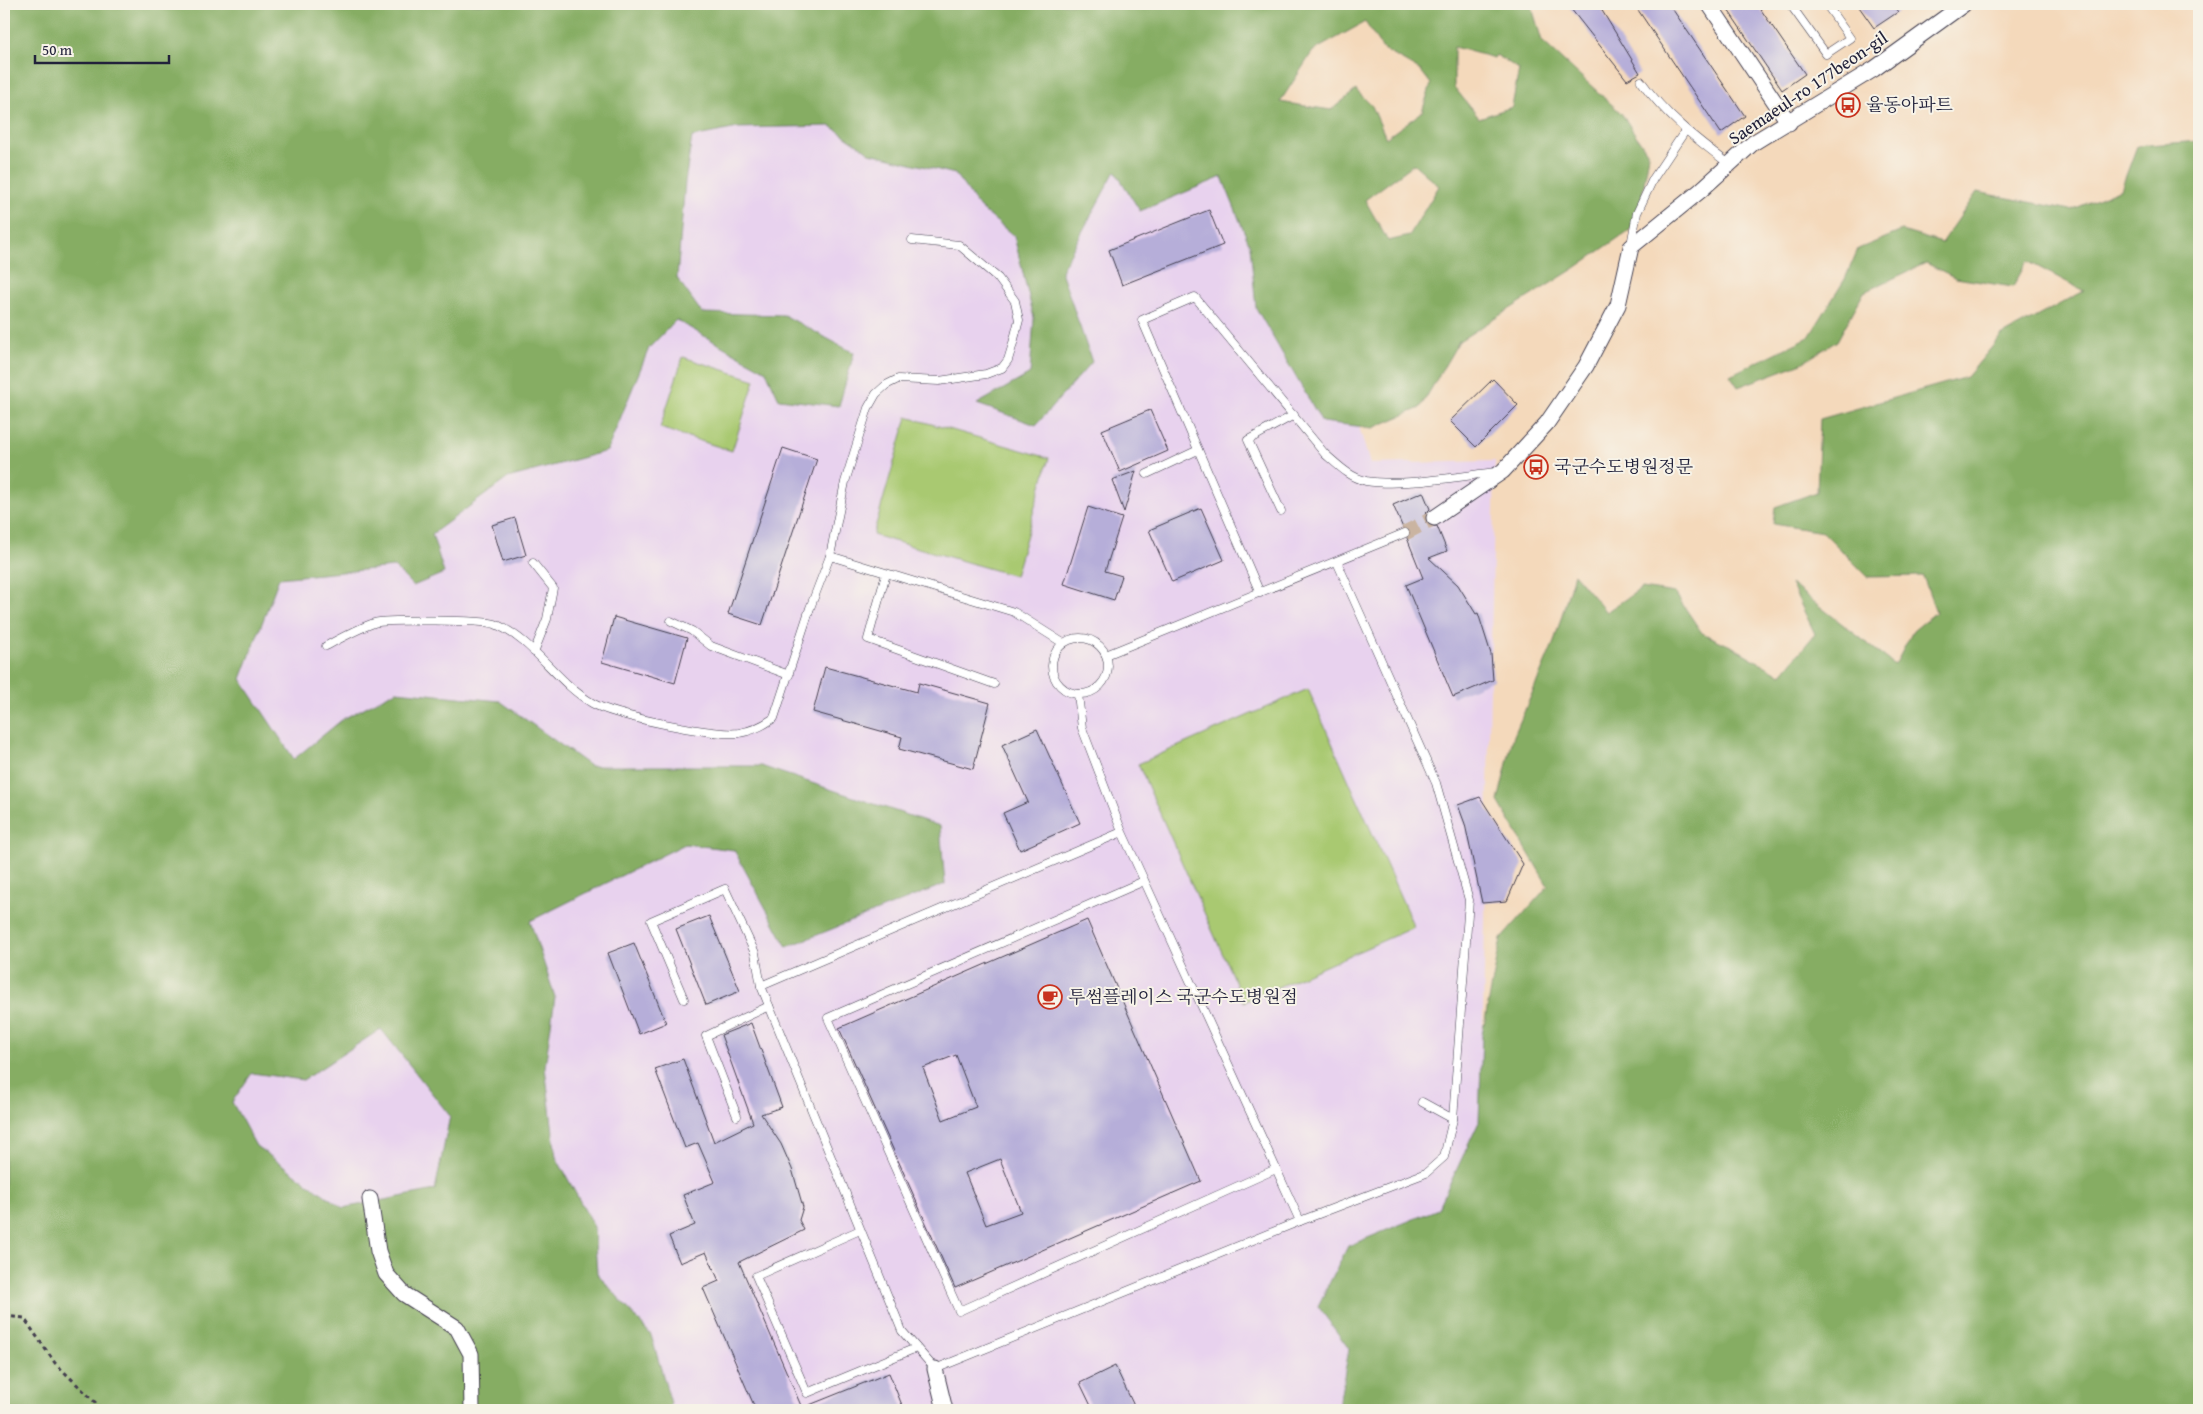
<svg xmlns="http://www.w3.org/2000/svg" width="2203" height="1414" viewBox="0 0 2203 1414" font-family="'Gentium Book Plus','Noto Serif KR',serif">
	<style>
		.built { fill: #e8d2ee }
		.green { fill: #a9c971; stroke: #667656 }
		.forest { fill: #86ad63; stroke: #54684f; fill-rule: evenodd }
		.building { fill: #b6aed9; fill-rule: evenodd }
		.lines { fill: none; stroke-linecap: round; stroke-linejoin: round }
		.street-tunnel { stroke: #cab4a1; stroke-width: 15; stroke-dasharray: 15 8; stroke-linecap: butt }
		.lane-casing { stroke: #423d4e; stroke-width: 9 }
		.street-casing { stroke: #423d4e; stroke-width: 17 }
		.path { stroke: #423d4e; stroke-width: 3; stroke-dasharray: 4 4; stroke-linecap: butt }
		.lane { stroke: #fff; stroke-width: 8 }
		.street { stroke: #fff; stroke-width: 15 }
		.labels { text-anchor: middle; stroke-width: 4; stroke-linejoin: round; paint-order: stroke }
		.street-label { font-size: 18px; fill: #22223b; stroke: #f7f3e8 }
		.poi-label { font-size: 18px; fill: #22223b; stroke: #f7f3e8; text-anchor: start }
	</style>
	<rect width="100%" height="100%" fill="#f7f3e8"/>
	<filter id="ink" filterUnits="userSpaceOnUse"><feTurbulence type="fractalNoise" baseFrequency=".02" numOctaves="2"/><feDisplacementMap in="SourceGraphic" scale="10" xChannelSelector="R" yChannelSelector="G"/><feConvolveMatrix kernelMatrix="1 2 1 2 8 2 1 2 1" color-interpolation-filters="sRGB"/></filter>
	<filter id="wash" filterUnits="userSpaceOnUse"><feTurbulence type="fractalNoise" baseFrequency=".0096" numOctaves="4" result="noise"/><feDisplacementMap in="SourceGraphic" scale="20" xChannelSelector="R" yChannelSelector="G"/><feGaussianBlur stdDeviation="1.12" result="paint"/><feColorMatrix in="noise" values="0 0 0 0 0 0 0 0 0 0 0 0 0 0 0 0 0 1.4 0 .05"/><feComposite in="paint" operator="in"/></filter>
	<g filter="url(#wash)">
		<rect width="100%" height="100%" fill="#f4d9bb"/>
		<!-- built -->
		<path class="built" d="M1179,4L1339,358L1370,464L1495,461L1482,1060L1485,1107L1400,1410H218L4,297L612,133Z"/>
		<!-- green -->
		<g class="green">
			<path d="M683,357L755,380L732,451L660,428Z"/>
			<path d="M907,417L1049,458L1015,576L873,535Z"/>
			<path d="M1308,689L1414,927L1244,1002L1138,764Z"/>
		</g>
		<!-- forest -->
		<g class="forest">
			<path d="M4,4H1531L1542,41L1621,113L1649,155L1637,225L1575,268L1459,341L1420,408L1373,428L1322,422L1256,308L1250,246L1222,177L1140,211L1115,171L1061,271L1092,362L1036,425L977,404L1030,374L1034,318L1014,236L980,208L955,174L870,153L831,126L738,128L692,137L685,182L677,278L702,313L784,315L854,353L839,406L779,399L766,371L676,320L649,348L607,451L508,478L432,534L444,573L413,586L394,567L279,578L241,679L294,759L343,719L396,691L500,701L590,766H761L940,826L945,884L787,947L734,850L685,844L530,921L555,997L545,1067L556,1157L594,1227L597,1273L651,1335L671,1403L668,1410H4ZM1365,22L1383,49L1421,71L1431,84L1422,112L1386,138L1372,106L1356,90L1331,110L1280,102L1313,51ZM1454,47L1494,58L1496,55L1519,69L1512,107L1479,118L1454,87ZM1414,164L1439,186L1409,236L1388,241L1365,200ZM381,1029L450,1116L435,1190L343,1208L256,1146L232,1102L252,1073L303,1080Z"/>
			<path d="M2199,141V1410H1338L1349,1349L1318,1306L1348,1246L1438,1209L1479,1122L1482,1035L1501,939L1548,886L1498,801L1513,738L1554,642L1574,574L1606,612L1642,588L1675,593L1702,633L1733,647L1781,675L1815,634L1791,584L1895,665L1913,631L1936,612L1923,576L1868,577L1823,532L1773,524L1775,507L1817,492L1820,419L1967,377L2001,336L2084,291L2027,261L2013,287L1956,278L1926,263L1864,292L1837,341L1802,363L1738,387L1730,375L1809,337L1845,279L1858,249L1902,231L1942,243L1977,192L2071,210L2121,189L2137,146Z"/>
		</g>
		<g id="blocks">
			<!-- building -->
			<g class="building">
				<path d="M1567,4H1598L1640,73L1627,80Z"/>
				<path d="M1634,4H1669L1745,116L1721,133Z"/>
				<path d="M1724,4H1757L1805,74L1782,90Z"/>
				<path d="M1857,4H1892L1898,12L1874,28Z"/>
				<path d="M1209,210L1223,245L1122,285L1109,250Z"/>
				<path d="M1493,379L1518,405L1476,447L1450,421Z"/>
				<path d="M1150,410L1168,451L1120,472L1102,430Z"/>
				<path d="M783,448L817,459L762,625L728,614Z"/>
				<path d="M1136,471L1124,512L1112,480Z"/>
				<path d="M1423,492L1430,509L1425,514L1426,523L1430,527L1437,526L1447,551L1429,558L1458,585L1476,614L1478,613L1491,654L1493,680L1453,697L1406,585L1423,578L1407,538L1410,531L1408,528H1403L1393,505Z"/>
				<path d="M1088,507L1122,518L1105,571L1122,576L1114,600L1064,584Z"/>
				<path d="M1201,508L1224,560L1172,582L1149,530Z"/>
				<path d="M515,518L526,555L503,562L492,525Z"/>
				<path d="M614,617L687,638L675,683L602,662Z"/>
				<path d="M825,667L917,692L919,683L990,703L973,769L899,749L902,737L813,712Z"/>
				<path d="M1037,729L1080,823L1020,850L1003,813L1028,802L1002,745Z"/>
				<path d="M1480,797L1523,864L1507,901L1482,903L1465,824L1458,805Z"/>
				<path d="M709,916L740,991L706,1005L676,929Z"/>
				<path d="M1087,920L1201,1181L955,1288L839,1028ZM956,1055L976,1107L943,1120L923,1068ZM1000,1159L1021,1212L986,1225L965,1173Z"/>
				<path d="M634,943L666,1023L639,1034L608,953Z"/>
				<path d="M751,1023L782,1107L761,1114L781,1144L792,1169L803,1207L799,1220L804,1230L739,1262L802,1408L889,1373L904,1410H756L703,1288L719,1281L706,1252L680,1263L669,1236L695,1225L683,1195L715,1182L698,1143L685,1148L655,1069L683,1059L714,1142L753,1123L721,1035Z"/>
				<path d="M1115,1366L1136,1410H1093L1080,1383Z"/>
			</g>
		</g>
	</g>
	<g filter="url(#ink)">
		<use href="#blocks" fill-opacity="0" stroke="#423d4e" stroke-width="1"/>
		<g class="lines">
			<!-- street-tunnel -->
			<path class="street-tunnel" d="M1405,533L1434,518"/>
			<!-- lane casing -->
			<g class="lane-casing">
				<g id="lane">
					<path d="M1790,4L1826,54L1850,38L1826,4"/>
					<path d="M1641,81C1666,116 1695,138 1729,164"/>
					<path d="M1631,245L1637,213L1653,179L1685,131"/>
					<path d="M1147,474L1198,450"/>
					<path d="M1281,511L1248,440L1294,415"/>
					<path d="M830,556L845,482L868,408L876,394L886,385L898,379L939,381L986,374L1002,368L1008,360L1012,347L1019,320L1015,301L998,278L959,245L912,240"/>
					<path d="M533,563L553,588L547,619L534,652"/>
					<path d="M886,574L868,639L994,684"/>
					<path d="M1260,593L1142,320L1195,297L1325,454C1338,465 1349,477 1366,481C1400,487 1461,476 1496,472"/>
					<path d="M671,621L692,631L711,646L789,675"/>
					<circle cx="1080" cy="666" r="28"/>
					<path d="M326,646C341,638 357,629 374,623C387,619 483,620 495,624C534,640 556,682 592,703C614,716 714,736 739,733C752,731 764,725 774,718L810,608L830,556L1014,612L1063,643"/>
					<path d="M1106,655L1405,533"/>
					<path d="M1078,694L1082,728L1122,832L761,986L902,1331L935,1369L1300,1221L1122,832"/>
					<path d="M1144,881L828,1018L959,1311L1276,1169"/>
					<path d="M684,999L651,921L725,889L755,953L761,986"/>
					<path d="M1422,1102L1453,1119"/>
					<path d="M737,1116L706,1036L769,1006"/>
					<path d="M1300,1221L1426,1173L1444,1157L1453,1119L1469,900L1436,783L1337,562"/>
					<path d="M860,1230L756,1276L807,1393L916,1348"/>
				</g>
			</g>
			<!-- street casing -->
			<g class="street-casing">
				<g id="street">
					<path d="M1709,4L1789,123"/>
					<path d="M1434,518L1503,471L1547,423L1586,366L1618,305L1631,247L1700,191L1753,143L1874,69L1964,4"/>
					<path d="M370,1199L378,1251L386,1274L404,1294L457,1328L471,1354L472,1410"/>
					<path d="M935,1369L945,1410"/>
				</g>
			</g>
			<!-- path -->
			<path class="path" d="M4,1316L24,1318L55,1363L103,1410"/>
			<!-- lane -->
			<use href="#lane" class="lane"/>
			<!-- street -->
			<use href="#street" class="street"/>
		</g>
	</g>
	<!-- icons -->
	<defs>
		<g id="bus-ring" transform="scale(1.25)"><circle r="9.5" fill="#f7f3e8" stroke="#c8321e" stroke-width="1.5"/><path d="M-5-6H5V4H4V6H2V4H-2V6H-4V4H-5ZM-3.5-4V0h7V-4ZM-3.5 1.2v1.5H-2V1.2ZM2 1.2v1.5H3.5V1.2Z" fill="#c8321e"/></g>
		<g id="cafe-ring" transform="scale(1.25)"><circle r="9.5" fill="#f7f3e8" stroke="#c8321e" stroke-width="1.5"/><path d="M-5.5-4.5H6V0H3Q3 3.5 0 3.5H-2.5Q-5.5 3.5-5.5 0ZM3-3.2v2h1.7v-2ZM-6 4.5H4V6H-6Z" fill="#c8321e"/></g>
	</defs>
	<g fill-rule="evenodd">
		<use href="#bus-ring" x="1848" y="105"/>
		<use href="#bus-ring" x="1536" y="467"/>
		<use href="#cafe-ring" x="1050" y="997"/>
	</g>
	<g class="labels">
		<!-- street labels -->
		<g class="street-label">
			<text transform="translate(1808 88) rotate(-34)" y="6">Saemaeul-ro 177beon-gil</text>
		</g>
		<!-- poi labels -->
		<g class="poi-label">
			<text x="1866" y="111">율동아파트</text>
			<text x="1554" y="473">국군수도병원정문</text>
			<text x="1068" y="1003">투썸플레이스 국군수도병원점</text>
		</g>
	</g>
	<!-- margin -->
	<rect width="2203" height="1414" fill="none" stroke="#f7f3e8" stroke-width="20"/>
	<!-- scale -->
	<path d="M35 55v8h134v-8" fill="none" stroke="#22223b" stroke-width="2.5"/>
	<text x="42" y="55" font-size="15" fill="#22223b" stroke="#f7f3e8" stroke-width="4" paint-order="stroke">50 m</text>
</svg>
